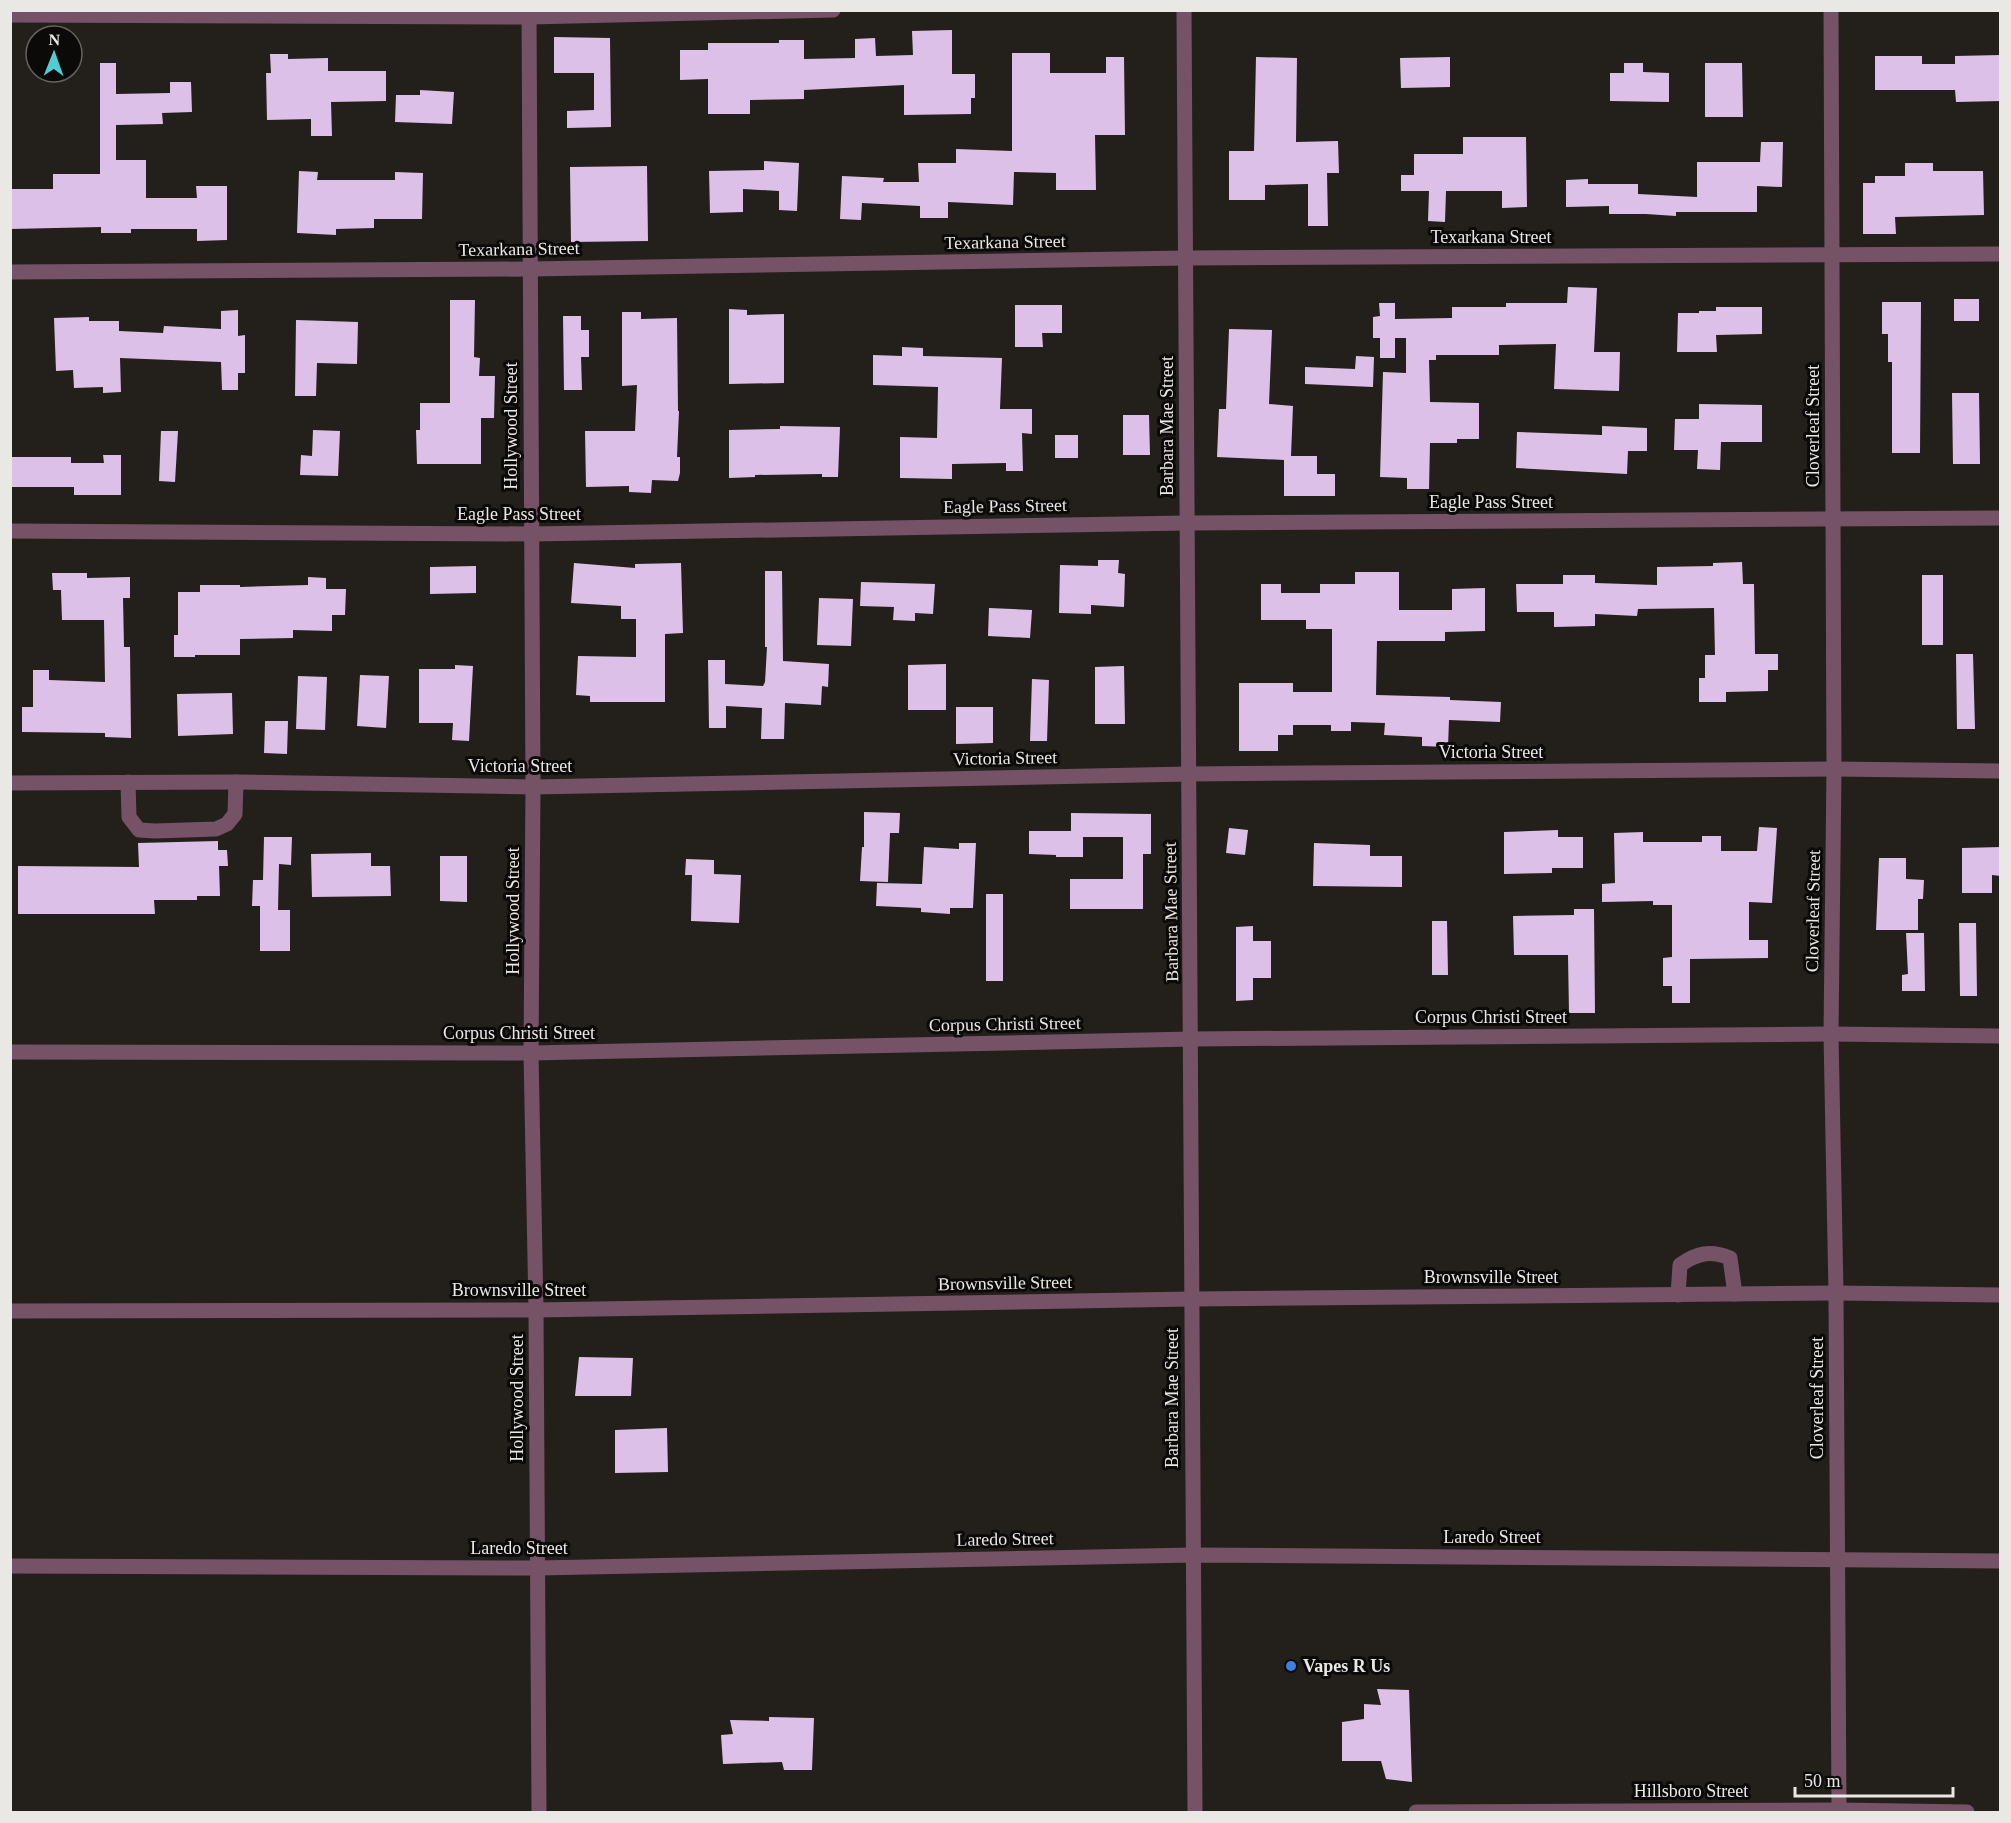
<svg xmlns="http://www.w3.org/2000/svg" width="2011" height="1823" viewBox="0 0 2011 1823" font-family="'Times New Roman',serif">
	<style>
		.building { fill: #ddc0e7 }
		.lines { fill: none; stroke-linecap: round; stroke-linejoin: round }
		.minor { stroke: #765266; stroke-width: 15 }
		.shop-dot { fill: #3f7fe0; stroke: #0b0a08; stroke-width: 2 }
		.labels { text-anchor: middle; stroke-width: 6; stroke-linejoin: round; paint-order: stroke }
		.street-label { font-size: 18px; fill: #eae8e5; stroke: #0b0a08 }
		.poi-label { font-size: 18px; font-weight: bold; fill: #eae8e5; stroke: #0b0a08; text-anchor: start }
	</style>
	<rect width="100%" height="100%" fill="#23201b"/>
	<!-- building -->
	<g class="building">
		<path d="M952,30V74H975V98H971V114L904,115V85L804,90V99L750,100V114H708V79L680,80V50H708V43H779V40H804V59L855,58V39L875,38L876,56L913,55L912,31Z"/>
		<path d="M554,37L610,38L611,127L567,128V111L594,110V73H554Z"/>
		<path d="M1012,53H1050V73H1106V57H1124L1125,135H1095L1096,190H1056V173L1014,172L1013,205L948,202V218H920V206L862,203L861,220L840,219L842,176L884,178L883,182H919L918,163H956V149L1012,151Z"/>
		<path d="M270,54H288V59L328,58V71H386V101L331,102L332,136H311V119L267,120L266,73H271Z"/>
		<path d="M2001,55V101L1956,102L1955,90H1875V56H1922V64H1955V56Z"/>
		<path d="M1256,57L1297,58L1296,142L1338,141L1339,173H1327L1328,226H1308V184L1265,185V200H1229V151H1254Z"/>
		<path d="M1450,57V87L1401,88L1400,58Z"/>
		<path d="M100,63H116V94L170,93V82H191L192,112L162,113L163,124L116,125V160H146V198H197L196,186H227V240L197,241V229H131V233H101V227L10,229V189H53V174H100Z"/>
		<path d="M1624,63H1643V72L1669,73V102L1610,101V73H1624Z"/>
		<path d="M1705,63H1742L1743,117H1705Z"/>
		<path d="M420,90L454,92L452,124L395,122L396,95H420Z"/>
		<path d="M1463,137H1526L1527,207L1502,208V191H1446L1445,222L1428,221L1429,191H1401V175H1414V154H1463Z"/>
		<path d="M1761,142H1783L1782,187L1757,186V212H1676V216L1646,214H1609V206L1566,207V180L1588,179V184H1638V194L1697,197V162H1760Z"/>
		<path d="M764,161L799,163L797,211L779,210V191L743,189V212L710,213L709,171L764,170Z"/>
		<path d="M1905,163H1933V171H1983L1984,215L1895,217L1896,234H1863V183H1875V176H1905Z"/>
		<path d="M647,166L648,241L571,242L570,167Z"/>
		<path d="M299,171L318,172L317,180H395V172L423,173L422,219H374V228L336,229V235L297,233Z"/>
		<path d="M1568,287L1597,288L1594,352H1620L1619,391L1554,389L1556,344L1499,345V355H1436V360H1429L1430,402L1479,403V439H1457V443H1430L1429,489H1407V478L1380,477L1383,372L1406,373V338H1395V358H1380V338H1373V317L1380,316L1379,303H1395V319L1452,318V307H1506V303H1567Z"/>
		<rect x="1954" y="299" width="25" height="22"/>
		<path d="M450,300H475L474,357L480,358L479,376H495L494,418H481V464H417L416,430H420V403H450Z"/>
		<path d="M1882,302H1921L1920,453H1892V362H1888V334H1882Z"/>
		<path d="M1015,305H1062V333H1042L1043,347H1015Z"/>
		<path d="M1716,307H1762V334L1716,335L1717,352H1677L1678,313H1699V311H1716Z"/>
		<path d="M729,309L747,310V315L784,314V383L729,384Z"/>
		<path d="M238,310V336L245,335V373H238V390H222L221,362L120,358L121,392L103,393V387L74,388L73,370L56,371L54,318L89,317V321H119V331L163,333L164,326L221,329V311Z"/>
		<path d="M622,312H641V319L677,318L678,411H679L677,457H680V473L678,481L652,480L651,493L629,492V486L586,487L585,431H635L637,385L622,386Z"/>
		<path d="M563,316H581V330H589V357H581L582,390H564Z"/>
		<path d="M296,320L358,322L357,364L317,363L316,396H295Z"/>
		<path d="M1229,329L1272,330L1269,404L1293,406L1291,456H1317V474H1335V496H1284V460L1217,457L1219,409H1226Z"/>
		<path d="M902,347L923,348V356L1002,358L1000,409H1032V434L1022,433L1023,471H1006V463L952,464V479L900,478V437L937,438L938,387L873,385V355L902,356Z"/>
		<path d="M1356,356L1374,357L1373,387L1305,384V367L1355,369Z"/>
		<path d="M1952,393H1979L1980,464H1953Z"/>
		<path d="M1699,404L1762,405V442H1721L1720,470L1697,469L1698,450H1674L1675,419H1699Z"/>
		<path d="M1123,415H1149L1150,455H1123Z"/>
		<path d="M780,426L840,427L838,477H822V474L755,475V477L729,478V430L780,429Z"/>
		<path d="M1602,426L1647,428V451H1628L1627,474L1516,468L1517,432L1602,435Z"/>
		<path d="M313,430L340,431L338,476L300,475L301,455L312,456Z"/>
		<path d="M161,431H178L175,482L159,481Z"/>
		<rect x="1055" y="435" width="23" height="23"/>
		<path d="M103,455H121V495H74V487H10V457H71V463H104Z"/>
		<path d="M1098,560H1119L1118,573L1125,574L1124,607L1091,605V614L1059,613L1060,565L1098,566Z"/>
		<path d="M1742,562L1743,584H1754L1755,654H1778V670H1768V691L1726,692V702H1699V678H1705V655H1715L1714,608L1638,609L1637,616L1595,614V626L1554,627V612H1517L1516,584H1563V575H1595V583L1657,585V567L1713,566V563Z"/>
		<path d="M574,563L635,568V564L681,563L683,633L665,634V702H590V696L576,695L578,656L636,657V619H621V606L571,603Z"/>
		<path d="M476,566V593L430,594V567Z"/>
		<path d="M765,571H782L783,661L829,664L828,687L822,686L821,705L785,703L784,739H761L762,708L726,706V728H709L708,660H725V684L763,686L765,682L767,647H765Z"/>
		<path d="M1355,572H1399V610H1452V589L1485,588V631L1445,632V641H1377L1376,695L1450,697V700L1501,702L1500,722L1449,720L1448,747L1422,746V737L1384,735L1385,723L1351,722V731H1331V725H1293V735H1278V751H1239V683H1293V692H1332V629H1306V620H1261V584H1281V593H1320V584H1355Z"/>
		<path d="M52,573H87V578L130,577V598H123L124,647H130L131,738L105,737V733L22,732V707H33V670H49V680L105,682L104,620H62L61,590H53Z"/>
		<rect x="1922" y="575" width="21" height="70"/>
		<path d="M308,577L326,578V589H346L345,615H332V631L293,630V638L240,639V655H195V657H174V635H178V592H200V585H240V587L308,585Z"/>
		<path d="M861,582L935,584L933,614L915,613V621L893,620L894,607L860,606Z"/>
		<path d="M819,598L853,599L851,646L817,645Z"/>
		<path d="M989,608L1032,610L1030,638L988,636Z"/>
		<path d="M1956,654H1973L1975,729H1957Z"/>
		<path d="M946,664V710H908V665Z"/>
		<path d="M455,665L473,666L469,741L452,740L453,723H419V669H455Z"/>
		<path d="M1124,666L1125,724H1095V667Z"/>
		<path d="M360,675L389,676L386,728L357,726Z"/>
		<path d="M298,676L327,677L325,730L296,729Z"/>
		<path d="M1032,679L1049,680L1047,741H1030Z"/>
		<path d="M232,693L233,734L178,736L177,694Z"/>
		<path d="M956,707H993V743L956,744Z"/>
		<path d="M265,721H288L287,754L264,753Z"/>
		<path d="M864,812L900,813L899,833H890L888,882L860,881L862,847H864Z"/>
		<path d="M1071,813L1151,814V854H1143V909H1070V879H1123V837H1083V857H1056V855L1029,854V831H1071Z"/>
		<path d="M1759,827L1777,828L1772,903L1749,902V940H1768V958L1690,959V1003H1672V986H1663V958L1672,957V905H1653V901L1602,902V884L1615,883L1614,833L1643,832V842H1702V836H1721V851H1757Z"/>
		<path d="M1229,828L1248,830L1245,855L1226,853Z"/>
		<path d="M1558,830V837H1583V868H1552V873L1504,874V832Z"/>
		<path d="M264,837H292L291,865L279,864L278,910H290V951H260V906H252L253,880H263Z"/>
		<path d="M218,841V850H227L228,866H219L220,896H197V900H154L155,914H18V866L139,867L138,843Z"/>
		<path d="M959,843H976L973,908H950V914L921,912V908L876,906L877,883L922,884L924,847L959,849Z"/>
		<path d="M1314,843L1370,845V856H1402V887L1313,886Z"/>
		<path d="M2001,847V876L1992,875V893H1962V848Z"/>
		<path d="M371,853V866H390L391,896L312,897L311,854Z"/>
		<path d="M440,856H467V902L440,901Z"/>
		<path d="M1879,858H1906V879L1924,880L1923,899H1918V930H1876Z"/>
		<path d="M686,859L714,860V874L741,875L739,923L691,921L692,875H685Z"/>
		<rect x="986" y="894" width="17" height="87"/>
		<path d="M1574,909H1594L1595,1013H1569L1568,955H1514L1513,916L1574,915Z"/>
		<path d="M1432,921H1447L1448,975H1432Z"/>
		<path d="M1959,923H1976L1977,996H1960Z"/>
		<path d="M1253,926V941H1271V978H1253V1000L1236,1001V927Z"/>
		<path d="M1906,933H1924L1925,991H1902V975L1908,974Z"/>
		<path d="M579,1357L633,1358L631,1396H575Z"/>
		<path d="M667,1428L668,1472L615,1473V1430Z"/>
		<path d="M1377,1689L1409,1690L1412,1782L1386,1779L1381,1761H1342V1722L1364,1719V1704L1381,1705Z"/>
		<path d="M769,1717L814,1718L812,1770H784L782,1762L723,1764L721,1735L733,1734L730,1720L769,1721Z"/>
	</g>
	<g class="lines">
		<!-- minor -->
		<g class="minor">
			<path d="M529,10L533,787L531,1053L536,1310L539,1812"/>
			<path d="M1184,10C1188,611 1191,1212 1195,1812"/>
			<path d="M1831,10L1834,769L1831,1034L1836,1293L1839,1812"/>
			<path d="M10,15L529,17L833,10"/>
			<path d="M10,272L530,269L1186,258L2000,254"/>
			<path d="M10,531L531,534L1187,523L2000,518"/>
			<path d="M128,782L129,817L139,830L155,831L216,829L227,824L235,814L236,782"/>
			<path d="M10,783L236,782L533,787L1189,774L1834,769L2000,771"/>
			<path d="M10,1052L531,1053L1192,1039L1831,1034L2000,1036"/>
			<path d="M1678,1295L1680,1265C1697,1253 1710,1250 1730,1258L1735,1294"/>
			<path d="M10,1311L536,1310L1191,1299L1836,1293L2000,1295"/>
			<path d="M10,1566L537,1568L1193,1555L2000,1561"/>
			<path d="M1416,1812L1839,1810L1967,1812"/>
		</g>
	</g>
	<!-- markers -->
	<circle class="shop-dot" cx="1291" cy="1666" r="6"/>
	<g class="labels">
		<!-- street labels -->
		<g class="street-label">
			<text x="1491" y="243">Texarkana Street</text>
			<text transform="translate(1005 242) rotate(-1)" y="6">Texarkana Street</text>
			<text transform="translate(519 249) rotate(-1)" y="6">Texarkana Street</text>
			<text transform="translate(511 426) rotate(-90)" y="6">Hollywood Street</text>
			<text transform="translate(1167 426) rotate(-90)" y="6">Barbara Mae Street</text>
			<text transform="translate(1813 426) rotate(-90)" y="6">Cloverleaf Street</text>
			<text x="1491" y="508">Eagle Pass Street</text>
			<text transform="translate(1005 506) rotate(-1)" y="6">Eagle Pass Street</text>
			<text x="519" y="520">Eagle Pass Street</text>
			<text x="1491" y="758">Victoria Street</text>
			<text transform="translate(1005 758) rotate(-1)" y="6">Victoria Street</text>
			<text x="520" y="772">Victoria Street</text>
			<text transform="translate(513 911) rotate(-90)" y="6">Hollywood Street</text>
			<text transform="translate(1813 911) rotate(-89)" y="6">Cloverleaf Street</text>
			<text transform="translate(1171 912) rotate(-91)" y="6">Barbara Mae Street</text>
			<text x="1491" y="1023">Corpus Christi Street</text>
			<text transform="translate(1005 1024) rotate(-1)" y="6">Corpus Christi Street</text>
			<text x="519" y="1039">Corpus Christi Street</text>
			<text x="1491" y="1283">Brownsville Street</text>
			<text transform="translate(1005 1283) rotate(-1)" y="6">Brownsville Street</text>
			<text x="519" y="1296">Brownsville Street</text>
			<text transform="translate(517 1398) rotate(-90)" y="6">Hollywood Street</text>
			<text transform="translate(1172 1398) rotate(-90)" y="6">Barbara Mae Street</text>
			<text transform="translate(1817 1398) rotate(-90)" y="6">Cloverleaf Street</text>
			<text x="1492" y="1543">Laredo Street</text>
			<text transform="translate(1005 1539) rotate(-1)" y="6">Laredo Street</text>
			<text x="519" y="1554">Laredo Street</text>
			<text x="1691" y="1797">Hillsboro Street</text>
		</g>
		<!-- poi labels -->
		<g class="poi-label">
			<text x="1303" y="1672">Vapes R Us</text>
		</g>
	</g>
	<!-- border -->
	<rect width="2011" height="1823" fill="none" stroke="#eae8e5" stroke-width="24"/>
	<!-- north arrow -->
	<g transform="translate(54 54) rotate(1)"><circle r="28" fill="#0b0a08" stroke="#646360" stroke-width="1.5"/>
	<path d="M0-4.5L10 22L0 15L-10 22Z" fill="#51ccd3"/>
	<text y="-9" font-size="16" font-weight="bold" text-anchor="middle" fill="#eae8e5">N</text>
	</g>
	<!-- scale -->
	<path d="M1795 1787v9h158v-9" fill="none" stroke="#eae8e5" stroke-width="3"/>
	<text x="1804" y="1787" font-size="18" fill="#eae8e5" stroke="#0b0a08" stroke-width="4.5" paint-order="stroke">50 m</text>
</svg>
